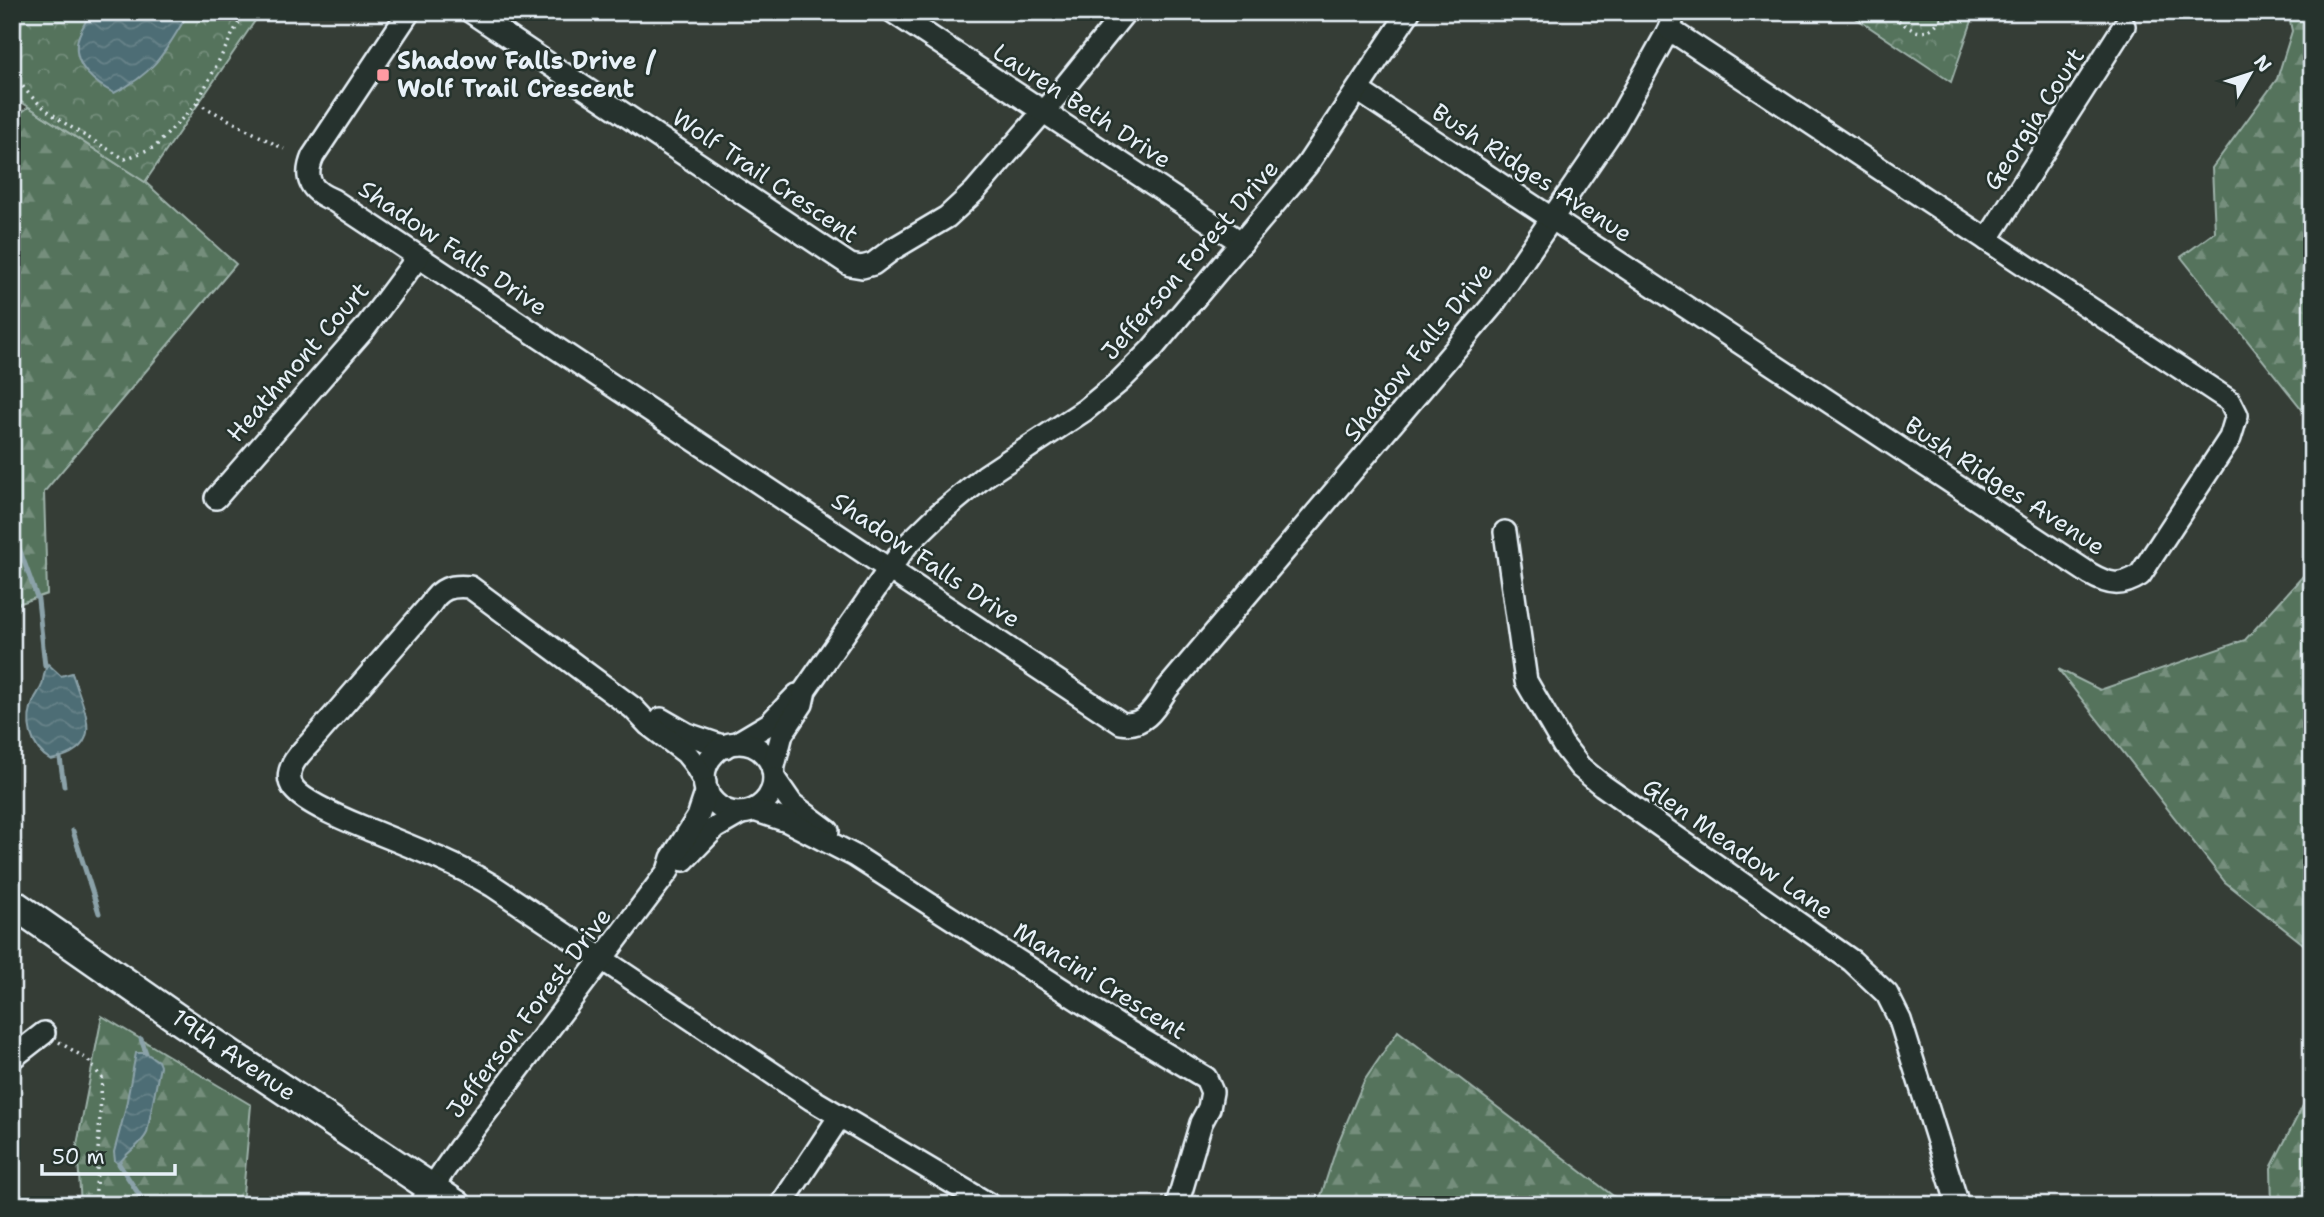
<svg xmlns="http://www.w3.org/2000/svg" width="2324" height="1217" viewBox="0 0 2324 1217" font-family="'Shantell Sans',sans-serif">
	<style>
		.forest { fill: url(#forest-firs); stroke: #9eb2aa; stroke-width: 2 }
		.park { fill: url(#park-crowns); stroke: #9eb2aa; stroke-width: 2 }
		.water { fill: url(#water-waves); stroke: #8ba2a9; stroke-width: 2 }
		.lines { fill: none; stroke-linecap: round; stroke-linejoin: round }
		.stream { stroke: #8ba2a9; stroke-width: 5 }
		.minor-casing { stroke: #e8f1f8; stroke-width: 26 }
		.major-casing { stroke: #e8f1f8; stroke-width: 33 }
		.path { stroke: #e8f1f8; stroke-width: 3.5; stroke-dasharray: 2 5; stroke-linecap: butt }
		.minor { stroke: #26332d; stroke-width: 21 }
		.major { stroke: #26332d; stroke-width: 28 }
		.poi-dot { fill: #ff9aa2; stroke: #26332d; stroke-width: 2.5 }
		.labels { text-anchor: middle; stroke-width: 5; stroke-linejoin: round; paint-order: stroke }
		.poi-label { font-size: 24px; font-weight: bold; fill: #e8f1f8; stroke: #26332d; text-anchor: start }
		.street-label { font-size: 24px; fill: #e8f1f8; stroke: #26332d }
	</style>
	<defs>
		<pattern id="forest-firs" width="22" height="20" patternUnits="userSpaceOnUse" patternTransform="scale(1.75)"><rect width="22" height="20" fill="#54735c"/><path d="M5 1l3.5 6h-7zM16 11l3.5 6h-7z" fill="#758e7c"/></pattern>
		<pattern id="park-crowns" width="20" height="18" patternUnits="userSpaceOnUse" patternTransform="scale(1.75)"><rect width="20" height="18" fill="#54735c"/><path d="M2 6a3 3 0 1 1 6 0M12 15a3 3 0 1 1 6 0" fill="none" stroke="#758e7c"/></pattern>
		<pattern id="water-waves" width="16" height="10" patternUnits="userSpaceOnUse" patternTransform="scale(1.75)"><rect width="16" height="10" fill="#4d6d74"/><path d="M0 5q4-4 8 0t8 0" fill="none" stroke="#678289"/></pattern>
	</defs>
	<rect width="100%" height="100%" fill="#353d36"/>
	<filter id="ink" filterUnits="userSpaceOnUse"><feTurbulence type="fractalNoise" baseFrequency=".0143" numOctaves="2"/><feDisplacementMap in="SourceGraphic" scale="14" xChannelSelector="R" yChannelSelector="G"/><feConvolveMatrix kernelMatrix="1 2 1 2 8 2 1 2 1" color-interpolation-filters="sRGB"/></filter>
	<g filter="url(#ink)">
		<!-- forest -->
		<g class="forest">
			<path d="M2288,12H2312V422L2181,257L2215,232L2212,168L2277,79L2292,31Z"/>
			<path d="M29,107L145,182L236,264L44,492L47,594L12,606V119Z"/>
			<path d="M2312,566V951L2225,882L2058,669L2100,690L2245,640Z"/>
			<path d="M102,1016L251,1105L242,1205H81L77,1145Z"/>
			<path d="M1398,1031L1625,1205H1318L1338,1143L1364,1081Z"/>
			<path d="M2312,1088V1205H2272L2271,1168Z"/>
		</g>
		<!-- park -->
		<g class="park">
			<path d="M12,12H261L145,182L12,96Z"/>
			<path d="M1847,12H1975L1951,82Z"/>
		</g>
		<!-- water -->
		<g class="water">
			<path d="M90,12H189C166,50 156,73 114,93C96,84 74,67 77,43C78,33 87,21 90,12Z"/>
			<path d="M48,664L61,676L72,673C85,713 107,748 51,760C30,748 24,721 34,700C36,695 40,691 42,685C44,677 44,670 48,664Z"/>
			<path d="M136,1053H146L158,1061L160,1066L147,1133C141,1146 127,1151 119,1164L115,1161L114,1152L125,1111Z"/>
		</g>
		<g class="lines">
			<!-- stream -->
			<g class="stream">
				<path d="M12,538L18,545L38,600L45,666"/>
				<path d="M60,758L64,786"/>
				<path d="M73,831L99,913"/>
				<path d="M141,1039L146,1053"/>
				<path d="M119,1164L146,1205"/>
			</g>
			<!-- minor casing -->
			<g class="minor-casing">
				<g id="minor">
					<path d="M409,12L313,156C303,179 311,191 333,200L1121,723C1145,728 1156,706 1167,689L1492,306L1615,126L1669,29L1675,12"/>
					<path d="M471,12L850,265L862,267L873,264L893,249L947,217L974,192L1061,91L1125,12"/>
					<path d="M893,12L1242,243"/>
					<path d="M1359,91L2090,574C2109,585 2121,587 2140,575L2230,438L2237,415L2230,401L1669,29"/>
					<path d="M1987,240L2124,26"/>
					<path d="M216,498L365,328L418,257"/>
					<path d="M1505,532L1526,681L1563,745L1580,767L1602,785L1852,961L1887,994L1900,1020L1958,1205"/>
					<path d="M661,719L687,734L725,747"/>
					<path d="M737,743L769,724L797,695"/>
					<circle cx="739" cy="778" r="35"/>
					<path d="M773,770L782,734L802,704L805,690L890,568L907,545L939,514L985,476L1085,410L1119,382L1151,350L1307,165L1409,12"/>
					<path d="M774,778L792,804L828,831"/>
					<path d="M705,782L694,763L686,753L649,725L633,708L470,587C451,585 440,588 430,605L310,743C299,754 281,772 294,789C307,805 351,822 370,830C412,847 454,863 493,886L811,1099L990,1205"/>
					<path d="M754,810L787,821L855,856L1119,1026L1206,1078L1212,1092L1209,1108L1201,1123L1177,1205"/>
					<path d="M684,860L715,828L741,813"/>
					<path d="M12,1058L44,1033"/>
					<path d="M420,1205L460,1147L668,871L672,858L698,817L707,790"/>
					<path d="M781,1205L840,1116"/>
				</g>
			</g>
			<!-- major casing -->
			<g class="major-casing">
				<path id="major" d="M12,903L178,1019L457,1205"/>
			</g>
			<!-- path -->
			<g class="path">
				<path d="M1887,12C1914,31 1923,45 1946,12"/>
				<path d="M12,61C15,102 92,139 125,159L155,147L197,103L244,12"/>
				<path d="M197,103L284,149"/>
				<path d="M59,1042L87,1059L102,1078L95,1205"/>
			</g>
			<!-- minor -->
			<use href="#minor" class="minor"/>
			<!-- major -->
			<use href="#major" class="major"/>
		</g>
	</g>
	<!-- markers -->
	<rect class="poi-dot" x="376" y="68" width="14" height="14" rx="3.5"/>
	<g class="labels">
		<!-- poi labels -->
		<g class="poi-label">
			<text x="397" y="69">Shadow Falls Drive /<tspan x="397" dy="28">Wolf Trail Crescent</tspan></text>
		</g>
		<!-- street labels -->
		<g class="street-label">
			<text transform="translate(1082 106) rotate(33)" y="8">Lauren Beth Drive</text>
			<text transform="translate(2034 119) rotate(-57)" y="8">Georgia Court</text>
			<text transform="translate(1532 173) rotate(33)" y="8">Bush Ridges Avenue</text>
			<text transform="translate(765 176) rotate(34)" y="8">Wolf Trail Crescent</text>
			<text transform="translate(453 248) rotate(34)" y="8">Shadow Falls Drive</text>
			<text transform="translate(1190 260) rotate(-49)" y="8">Jefferson Forest Drive</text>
			<text transform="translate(1418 352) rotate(-51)" y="8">Shadow Falls Drive</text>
			<text transform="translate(298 362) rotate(-49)" y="8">Heathmont Court</text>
			<text transform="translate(2005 486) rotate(33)" y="8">Bush Ridges Avenue</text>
			<text transform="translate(926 560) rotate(34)" y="8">Shadow Falls Drive</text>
			<text transform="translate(1738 849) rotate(35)" y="8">Glen Meadow Lane</text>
			<text transform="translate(1100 981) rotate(32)" y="8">Mancini Crescent</text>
			<text transform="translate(529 1013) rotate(-53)" y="8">Jefferson Forest Drive</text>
			<text transform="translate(234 1055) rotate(34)" y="8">19th Avenue</text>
		</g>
	</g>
	<!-- margin -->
	<rect width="2324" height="1217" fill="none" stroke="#26332d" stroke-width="42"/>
	<rect x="21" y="21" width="2282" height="1175" fill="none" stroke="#e8f1f8" stroke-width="2.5" filter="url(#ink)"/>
	<!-- north arrow -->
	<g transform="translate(2250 74) rotate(51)" stroke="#26332d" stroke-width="5" paint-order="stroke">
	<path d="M0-5L12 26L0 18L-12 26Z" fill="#e8f1f8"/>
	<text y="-10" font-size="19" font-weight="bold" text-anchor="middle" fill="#e8f1f8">N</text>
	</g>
	<!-- scale -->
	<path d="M42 1164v10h133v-10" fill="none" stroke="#e8f1f8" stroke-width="3.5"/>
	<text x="52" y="1164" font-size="21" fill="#e8f1f8" stroke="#26332d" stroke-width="5" paint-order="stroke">50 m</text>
</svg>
